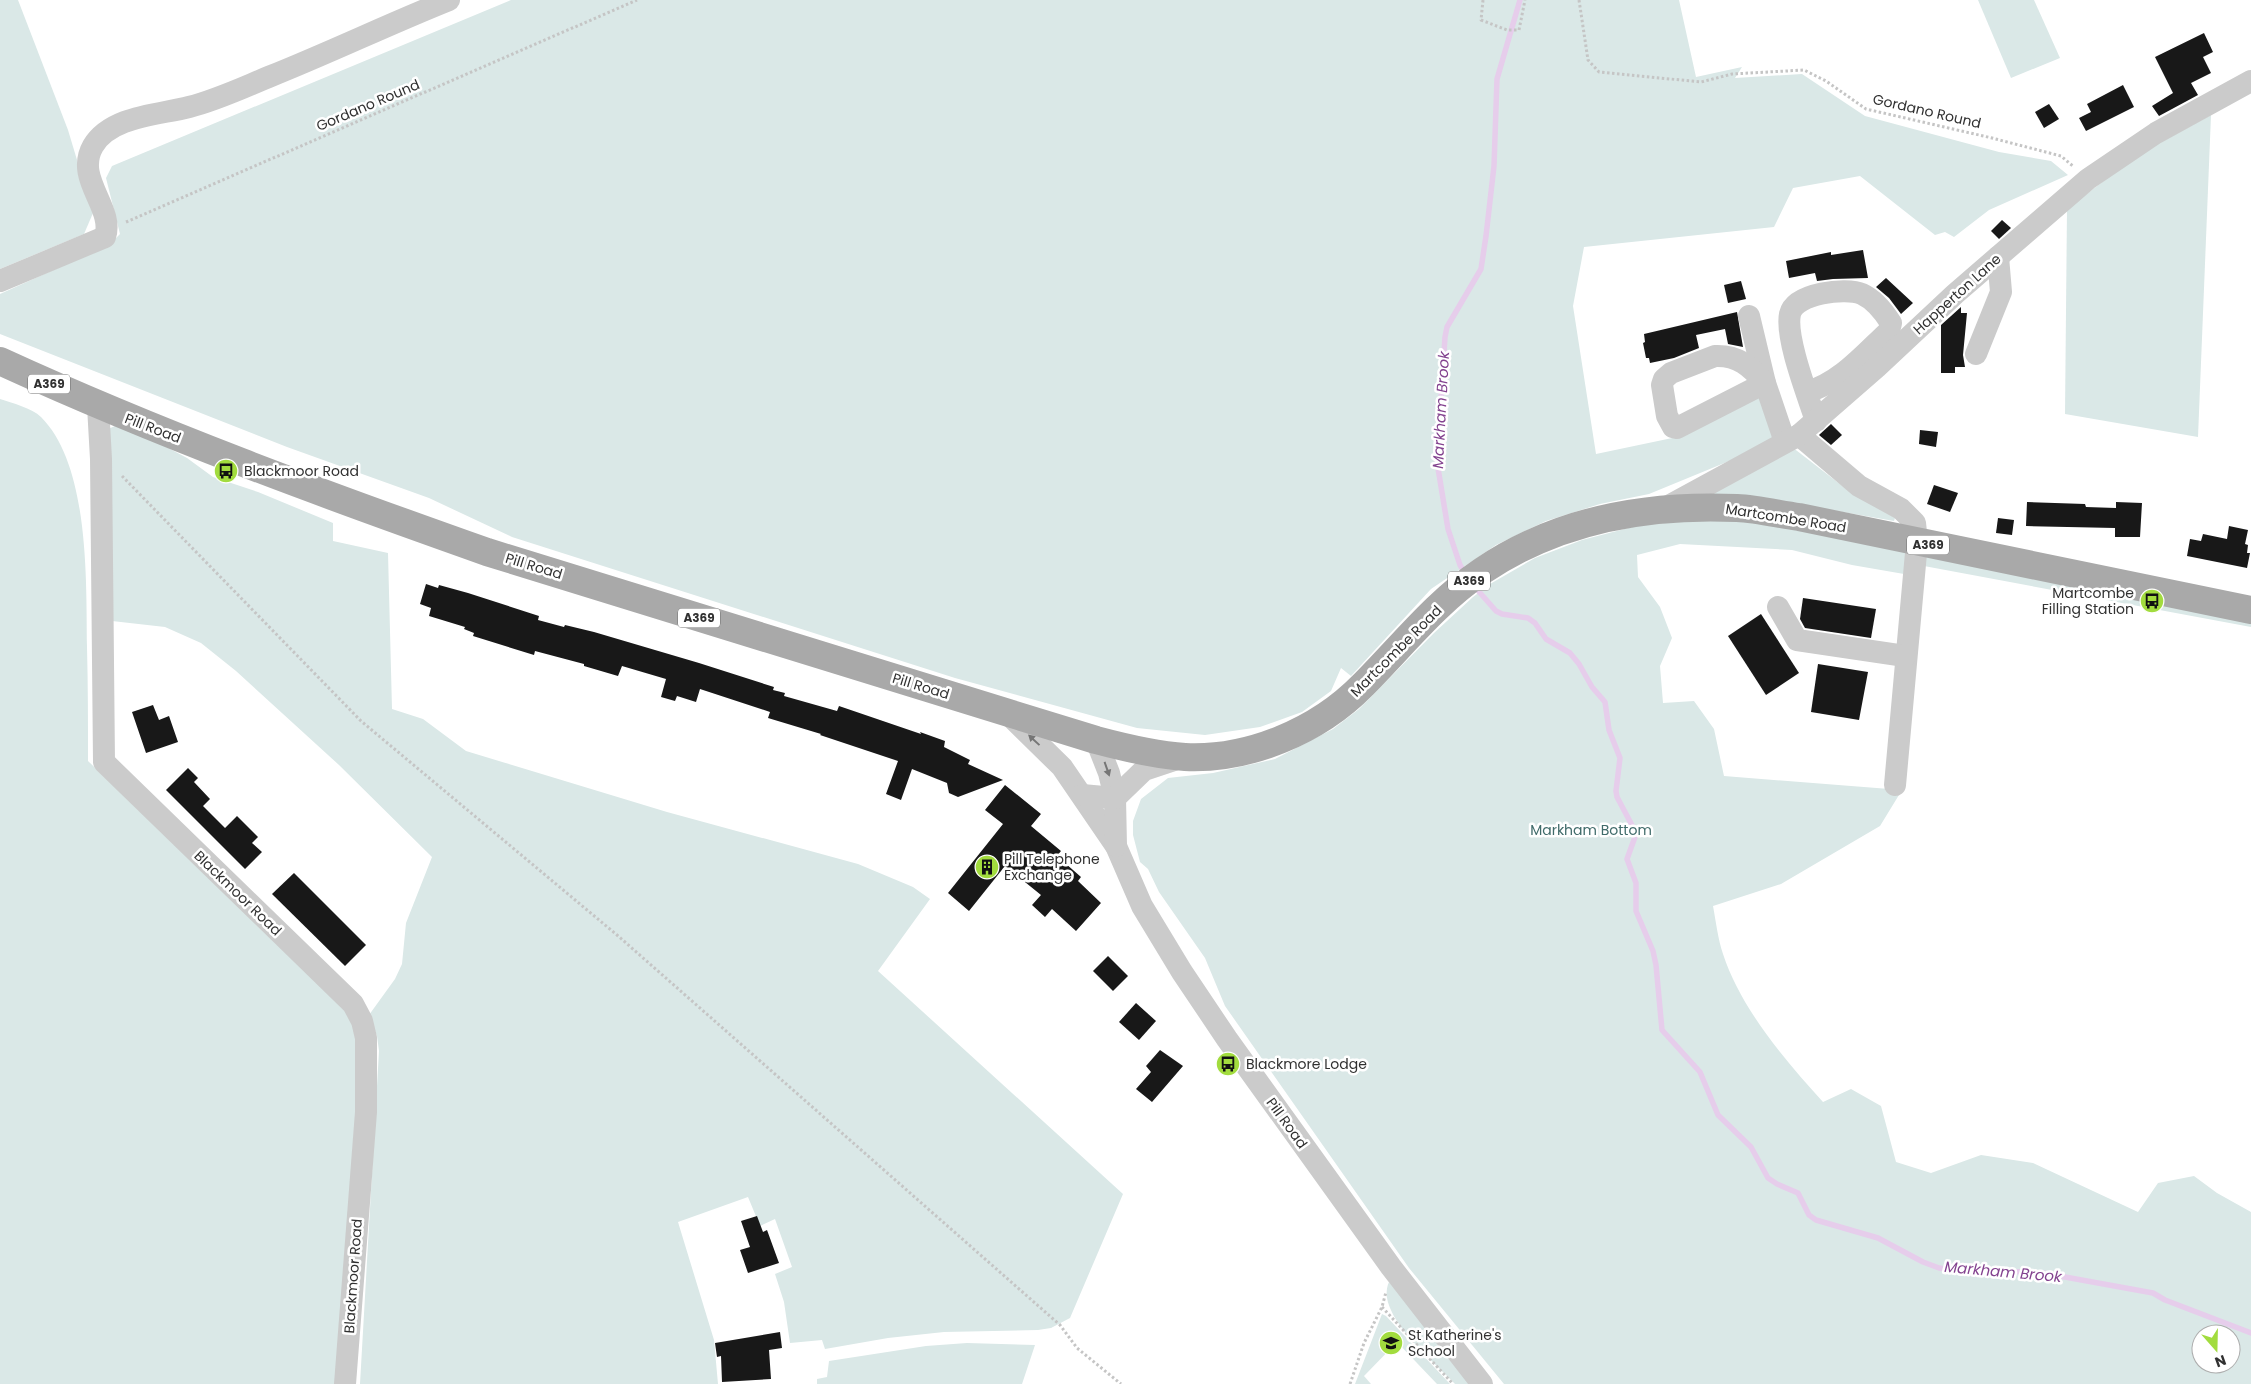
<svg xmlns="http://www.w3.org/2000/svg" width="2251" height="1384" viewBox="0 0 2251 1384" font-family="Poppins,sans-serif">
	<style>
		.green { fill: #dae8e7; fill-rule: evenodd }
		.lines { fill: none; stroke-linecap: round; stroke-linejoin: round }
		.stream { stroke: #e6cdeb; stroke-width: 5.5 }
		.building { fill: #181818 }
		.path { stroke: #c5c5c5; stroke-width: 3; stroke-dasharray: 2.5 2.5; stroke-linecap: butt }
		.minor { stroke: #cbcbcb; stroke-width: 22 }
		.major { stroke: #a9a9a9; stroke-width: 28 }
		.oneway { fill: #767676 }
		.labels { text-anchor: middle; stroke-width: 5; stroke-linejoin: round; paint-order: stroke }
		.shield { fill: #fff; stroke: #6f6f6f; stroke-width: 1 }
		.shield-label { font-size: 12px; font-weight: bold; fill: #313131 }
		.street-label { font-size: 14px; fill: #313131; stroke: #fff }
		.poi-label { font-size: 14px; fill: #313131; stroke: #fff; text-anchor: start }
		.park-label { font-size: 14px; fill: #406b6a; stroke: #fff }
		.water-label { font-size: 15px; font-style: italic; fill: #83428f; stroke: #fff }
	</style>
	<rect width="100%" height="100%" fill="#fff"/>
	<!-- green -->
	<g class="green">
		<path d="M0,0H18L68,130L93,213L84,234L0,269Z"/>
		<path d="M511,0H1679L1696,77L1742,67L1735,78L1802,74L1865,116L1999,152L2051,161L2068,175L1989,210L1954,237L1945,232L1935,235L1860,176L1793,188L1774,227L1584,247L1573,306L1596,454L1677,437L1763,391L1778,441L1649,494L1600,504L1546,521L1496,545L1431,589L1351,676L1341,668L1331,691L1302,712L1260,727L1205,735L1137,728L955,678L512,537L429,498L287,447L0,334V294L109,245L120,234L106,178L112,166Z"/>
		<path d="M1978,0H2034L2060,58L2011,78Z"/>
		<path d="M2211,115L2198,437L2065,414L2067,209L2139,154Z"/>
		<path d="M0,399C12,403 32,408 41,417C90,466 86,582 87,647C88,685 88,723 88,761L349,1014L356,1027L360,1061L336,1384H0Z"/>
		<path d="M115,426L161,444L187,458L213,477L258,492L333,523V541L388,553L392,709L423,719L466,751L667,812L858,864L913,887L930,899L878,971L1123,1194L1070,1318L1051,1328L1038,1330L944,1332L888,1338L825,1349L822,1340L790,1343L784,1302L775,1274L792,1267L775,1219L760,1226L748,1197L678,1222L714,1340L718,1384H360L379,1051L377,1036L369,1015L395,979L402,964L406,923L432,857L339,765L236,671L201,643L165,627L112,621L108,429Z"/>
		<path d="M1792,447L1845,488L1895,518L1894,521L1837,511L1758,500L1694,498Z"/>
		<path d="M1755,516L1909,547L1904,574L1852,565L1792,550L1680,544L1637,555L1638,577L1660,607L1672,638L1660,666L1663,703L1694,701L1714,729L1724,776L1902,790L1880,826L1781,884L1713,906C1716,922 1718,939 1723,954C1741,1009 1785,1060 1823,1102L1851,1089L1881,1106L1896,1162L1931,1173L1981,1155L2033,1163L2138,1212L2158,1183L2194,1176L2217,1193L2251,1212V1384H1504L1409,1268L1225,1006L1205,958L1159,892L1148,869L1140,862L1133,835V821L1141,799L1168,778L1213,773L1275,759L1333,729L1359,709L1434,633L1473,597L1490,584L1535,558L1582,540L1640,525ZM2201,1334H2231V1364H2201Z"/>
		<path d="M1926,551L2251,615V627L1924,566Z"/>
		<path d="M1389,1282L1478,1384H1455C1435,1362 1374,1314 1389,1282Z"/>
		<path d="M1382,1314L1386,1316L1450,1384H1437L1397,1342L1364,1376L1371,1384H1355Z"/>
		<path d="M967,1343L1035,1345L1022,1384H817V1379L827,1377L829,1361L926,1346Z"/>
	</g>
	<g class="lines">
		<!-- stream -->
		<g class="stream">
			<path d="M1466,575L1460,565L1448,529L1437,462L1445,337L1447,327L1481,269L1486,236L1494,166L1497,79L1520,0"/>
			<path d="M1474,586L1496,611L1502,614L1528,618L1535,623L1546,639L1570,653L1579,664L1592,687L1605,702L1609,730L1620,758L1616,791L1617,797L1634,829L1635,837L1627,859L1636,883V911L1653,951L1656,965L1662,1030L1700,1072L1718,1115L1751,1147L1768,1178L1777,1184L1798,1193L1809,1215L1816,1220L1878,1238L1923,1262L1939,1268L1978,1274L2001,1271L2043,1273L2153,1293L2165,1300L2251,1333"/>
		</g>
	</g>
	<!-- building -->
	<g class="building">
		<path d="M2204,33L2213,52L2203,57L2211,73L2191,83L2198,95L2159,116L2152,106L2173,93L2155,57Z"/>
		<path d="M2123,85L2134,107L2086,131L2079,118L2091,112L2087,104Z"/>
		<path d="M2049,104L2059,119L2044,128L2035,112Z"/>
		<path d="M2002,220L2011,228L1999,239L1991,231Z"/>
		<path d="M1863,250L1868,278L1833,279L1817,281L1815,273L1789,278L1786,261L1831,252V255Z"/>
		<path d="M1886,278L1913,303L1901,314L1889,298L1876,287Z"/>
		<path d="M1741,281L1746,299L1728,303L1724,285Z"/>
		<path d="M1961,307V313H1967L1963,355L1965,367H1955V373H1941V325Z"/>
		<path d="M1737,312L1743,347L1728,344L1725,329L1696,335L1699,348L1674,358L1650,363L1649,358H1646L1643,343L1645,342L1644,334Z"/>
		<path d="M1831,424L1842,435L1831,445L1819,435Z"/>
		<path d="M1920,430L1938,432L1936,447L1919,444Z"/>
		<path d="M1934,485L1958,493L1950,512L1927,504Z"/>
		<path d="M2027,502L2085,504L2086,507L2116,508V502L2142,503L2140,537H2115V528L2026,526Z"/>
		<path d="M1998,518L2014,520L2012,535L1996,533Z"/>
		<path d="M2229,526L2248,530L2245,544L2248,545L2247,553H2250L2247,568L2187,556L2190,539L2201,541L2203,534L2227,539Z"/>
		<path d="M426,584L438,588L439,585L468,593L539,616L538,620L564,627L565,625L594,632L699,663L774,687L773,690L785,693L784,696L837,711L839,706L921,734L920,732L945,741L944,747L970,760L968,764L1003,780L958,797L949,793L947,783L912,769L901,800L886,794L898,761L820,735L821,734L768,718L770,712L700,689L696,702L677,696L675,701L661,697L666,679L622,666L618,676L584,666V664L535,651L534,655L473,636L474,633L464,629L465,627L429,616L431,608L420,604Z"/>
		<path d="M1803,598L1876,609L1871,638L1805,628L1800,619Z"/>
		<path d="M1761,614L1799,673L1766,695L1728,636Z"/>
		<path d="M1818,664L1868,672L1859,720L1811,712Z"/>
		<path d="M153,705L159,720L169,716L178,742L146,753L132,712Z"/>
		<path d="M188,768L198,778L194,782L210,799L203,806L225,828L237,816L258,837L252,843L262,852L245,869L166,790Z"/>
		<path d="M1005,785L1041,814L1031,826L1061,851L1057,856L1081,877L1078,881L1101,903L1076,931L1052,909L1045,917L1032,905L1041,895L1005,866L969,911L948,893L1003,824L985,810Z"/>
		<path d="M294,873L366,945L345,966L272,894Z"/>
		<path d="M1108,956L1128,976L1113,991L1093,971Z"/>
		<path d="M1136,1003L1156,1021L1139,1040L1119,1022Z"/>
		<path d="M1160,1050L1183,1066L1152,1102L1136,1089L1151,1072L1146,1066Z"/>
		<path d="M757,1216L763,1232L767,1230L779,1263L748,1273L740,1250L750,1247L741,1221Z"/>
		<path d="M780,1332L782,1348L769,1350L771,1379L722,1382L721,1356L717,1357L715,1343Z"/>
	</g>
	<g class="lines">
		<!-- path -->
		<g class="path">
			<path d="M1483,0L1481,20L1507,30H1519L1525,0"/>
			<path d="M1579,0L1588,60L1599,72L1701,82L1732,74L1804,70L1826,81L1866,109L1992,138L2061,156L2074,167"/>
			<path d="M126,222L637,0"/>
			<path d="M122,476L361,721L617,935L1060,1325L1077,1348L1121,1384"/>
			<path d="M1382,1307L1453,1384"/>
			<path d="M1350,1384L1364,1343L1382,1307L1386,1292"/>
		</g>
		<!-- minor -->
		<g class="minor">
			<path d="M0,281L105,237C115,208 74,179 93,146C111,116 158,115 189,107C217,100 244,87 271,76C331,52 389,24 449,0"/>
			<path d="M1749,316L1765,383L1785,442"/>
			<path d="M1976,354L2001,292L1998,257"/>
			<path d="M1715,356C1738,355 1750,366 1765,383L1677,428L1673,427L1667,416L1662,385L1664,379L1671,373Z"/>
			<path d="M1807,392C1840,383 1864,354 1889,331L1891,323C1884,312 1875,300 1862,294C1846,287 1795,293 1790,314C1785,338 1808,396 1816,421"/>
			<path d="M98,406L101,459L104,762L353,1004L362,1021L366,1038V1112L345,1384"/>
			<path d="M1799,435L1859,486L1901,509L1915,523L1917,542L1895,785"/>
			<path d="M1665,508L1799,435L1877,367L1955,294L2088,179L2156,133L2251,81"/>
			<path d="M1778,607L1797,640L1905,656"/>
			<path d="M1007,713L1062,767L1116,846L1142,906L1182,972L1227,1039L1391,1267L1482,1384"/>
			<path d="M1096,740L1109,773L1115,798L1116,846"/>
			<path d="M1082,795L1115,798L1144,770L1183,757"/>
		</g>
		<!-- major -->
		<path class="major" d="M0,361C159,434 323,494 487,552L1096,740C1126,748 1155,755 1185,757C1249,760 1318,731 1363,685C1401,647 1436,602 1482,571C1557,520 1647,504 1737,508C1757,509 1778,514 1799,517L2251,610"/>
	</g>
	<!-- one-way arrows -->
	<defs><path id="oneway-solid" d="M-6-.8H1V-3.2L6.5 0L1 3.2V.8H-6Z" transform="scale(1.25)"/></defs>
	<g class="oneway">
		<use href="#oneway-solid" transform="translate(1034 740) rotate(-137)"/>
		<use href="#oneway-solid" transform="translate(1107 769) rotate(71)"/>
	</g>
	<!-- icons -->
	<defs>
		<g id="bus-disc" transform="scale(1.25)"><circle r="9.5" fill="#a2dc3e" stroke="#fff"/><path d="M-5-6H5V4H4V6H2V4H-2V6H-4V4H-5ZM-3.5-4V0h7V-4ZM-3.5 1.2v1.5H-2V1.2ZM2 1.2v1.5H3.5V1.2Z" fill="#111"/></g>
		<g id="building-disc" transform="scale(1.25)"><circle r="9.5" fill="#a2dc3e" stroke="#fff"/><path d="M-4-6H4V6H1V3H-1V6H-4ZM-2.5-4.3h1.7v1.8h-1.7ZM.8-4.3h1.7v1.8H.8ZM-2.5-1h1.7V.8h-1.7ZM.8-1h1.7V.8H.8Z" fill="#111"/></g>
		<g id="school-disc" transform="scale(1.25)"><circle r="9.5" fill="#a2dc3e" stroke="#fff"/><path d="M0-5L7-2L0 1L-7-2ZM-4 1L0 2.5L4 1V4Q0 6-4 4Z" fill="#111"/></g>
	</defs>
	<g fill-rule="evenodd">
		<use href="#bus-disc" x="226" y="471"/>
		<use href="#bus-disc" x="2152" y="601"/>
		<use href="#building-disc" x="987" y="867"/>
		<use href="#bus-disc" x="1228" y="1064"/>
		<use href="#school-disc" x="1391" y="1343"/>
	</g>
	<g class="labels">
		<!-- shield labels -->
		<g class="shield">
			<rect x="28" y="374.5" width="42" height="19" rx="4"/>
			<rect x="1907" y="535.5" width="42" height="19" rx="4"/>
			<rect x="1448" y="571.5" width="42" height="19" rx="4"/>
			<rect x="678" y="608.5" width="42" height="19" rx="4"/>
		</g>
		<g class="shield-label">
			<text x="49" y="388">A369</text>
			<text x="1928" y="549">A369</text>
			<text x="1469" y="585">A369</text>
			<text x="699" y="622">A369</text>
		</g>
		<!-- street labels -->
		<g class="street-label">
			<text transform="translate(368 105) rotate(-23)" y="5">Gordano Round</text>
			<text transform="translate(1927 111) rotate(13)" y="5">Gordano Round</text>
			<text transform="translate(1957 294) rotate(-42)" y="5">Happerton Lane</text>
			<text transform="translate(153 428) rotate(21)" y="5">Pill Road</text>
			<text transform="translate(1786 518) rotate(9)" y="5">Martcombe Road</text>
			<text transform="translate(534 566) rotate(17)" y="5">Pill Road</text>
			<text transform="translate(1396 651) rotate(-45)" y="5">Martcombe Road</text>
			<text transform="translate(921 686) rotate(17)" y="5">Pill Road</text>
			<text transform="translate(238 893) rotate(44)" y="5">Blackmoor Road</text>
			<text transform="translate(1287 1123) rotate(54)" y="5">Pill Road</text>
			<text transform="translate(353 1276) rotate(-86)" y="5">Blackmoor Road</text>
		</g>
		<!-- poi labels -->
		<g class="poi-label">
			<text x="244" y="476">Blackmoor Road</text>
			<text x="2134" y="598" text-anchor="end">Martcombe<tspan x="2134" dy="16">Filling Station</tspan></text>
			<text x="1004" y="864">Pill Telephone<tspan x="1004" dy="16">Exchange</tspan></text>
			<text x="1246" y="1069">Blackmore Lodge</text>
			<text x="1408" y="1340">St Katherine's<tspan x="1408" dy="16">School</tspan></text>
		</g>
		<!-- park labels -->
		<g class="park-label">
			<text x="1591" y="835">Markham Bottom</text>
		</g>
		<!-- water labels -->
		<g class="water-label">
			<text transform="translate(1441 410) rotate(-87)" y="5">Markham Brook</text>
			<text transform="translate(2003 1272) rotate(5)" y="5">Markham Brook</text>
		</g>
	</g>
	<!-- north arrow -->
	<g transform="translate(2216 1349) rotate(160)"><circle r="24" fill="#ffffff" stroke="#adadad"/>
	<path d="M0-4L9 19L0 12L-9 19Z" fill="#a2dc3e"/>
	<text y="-8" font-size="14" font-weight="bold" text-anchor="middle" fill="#313131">N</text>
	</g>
</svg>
